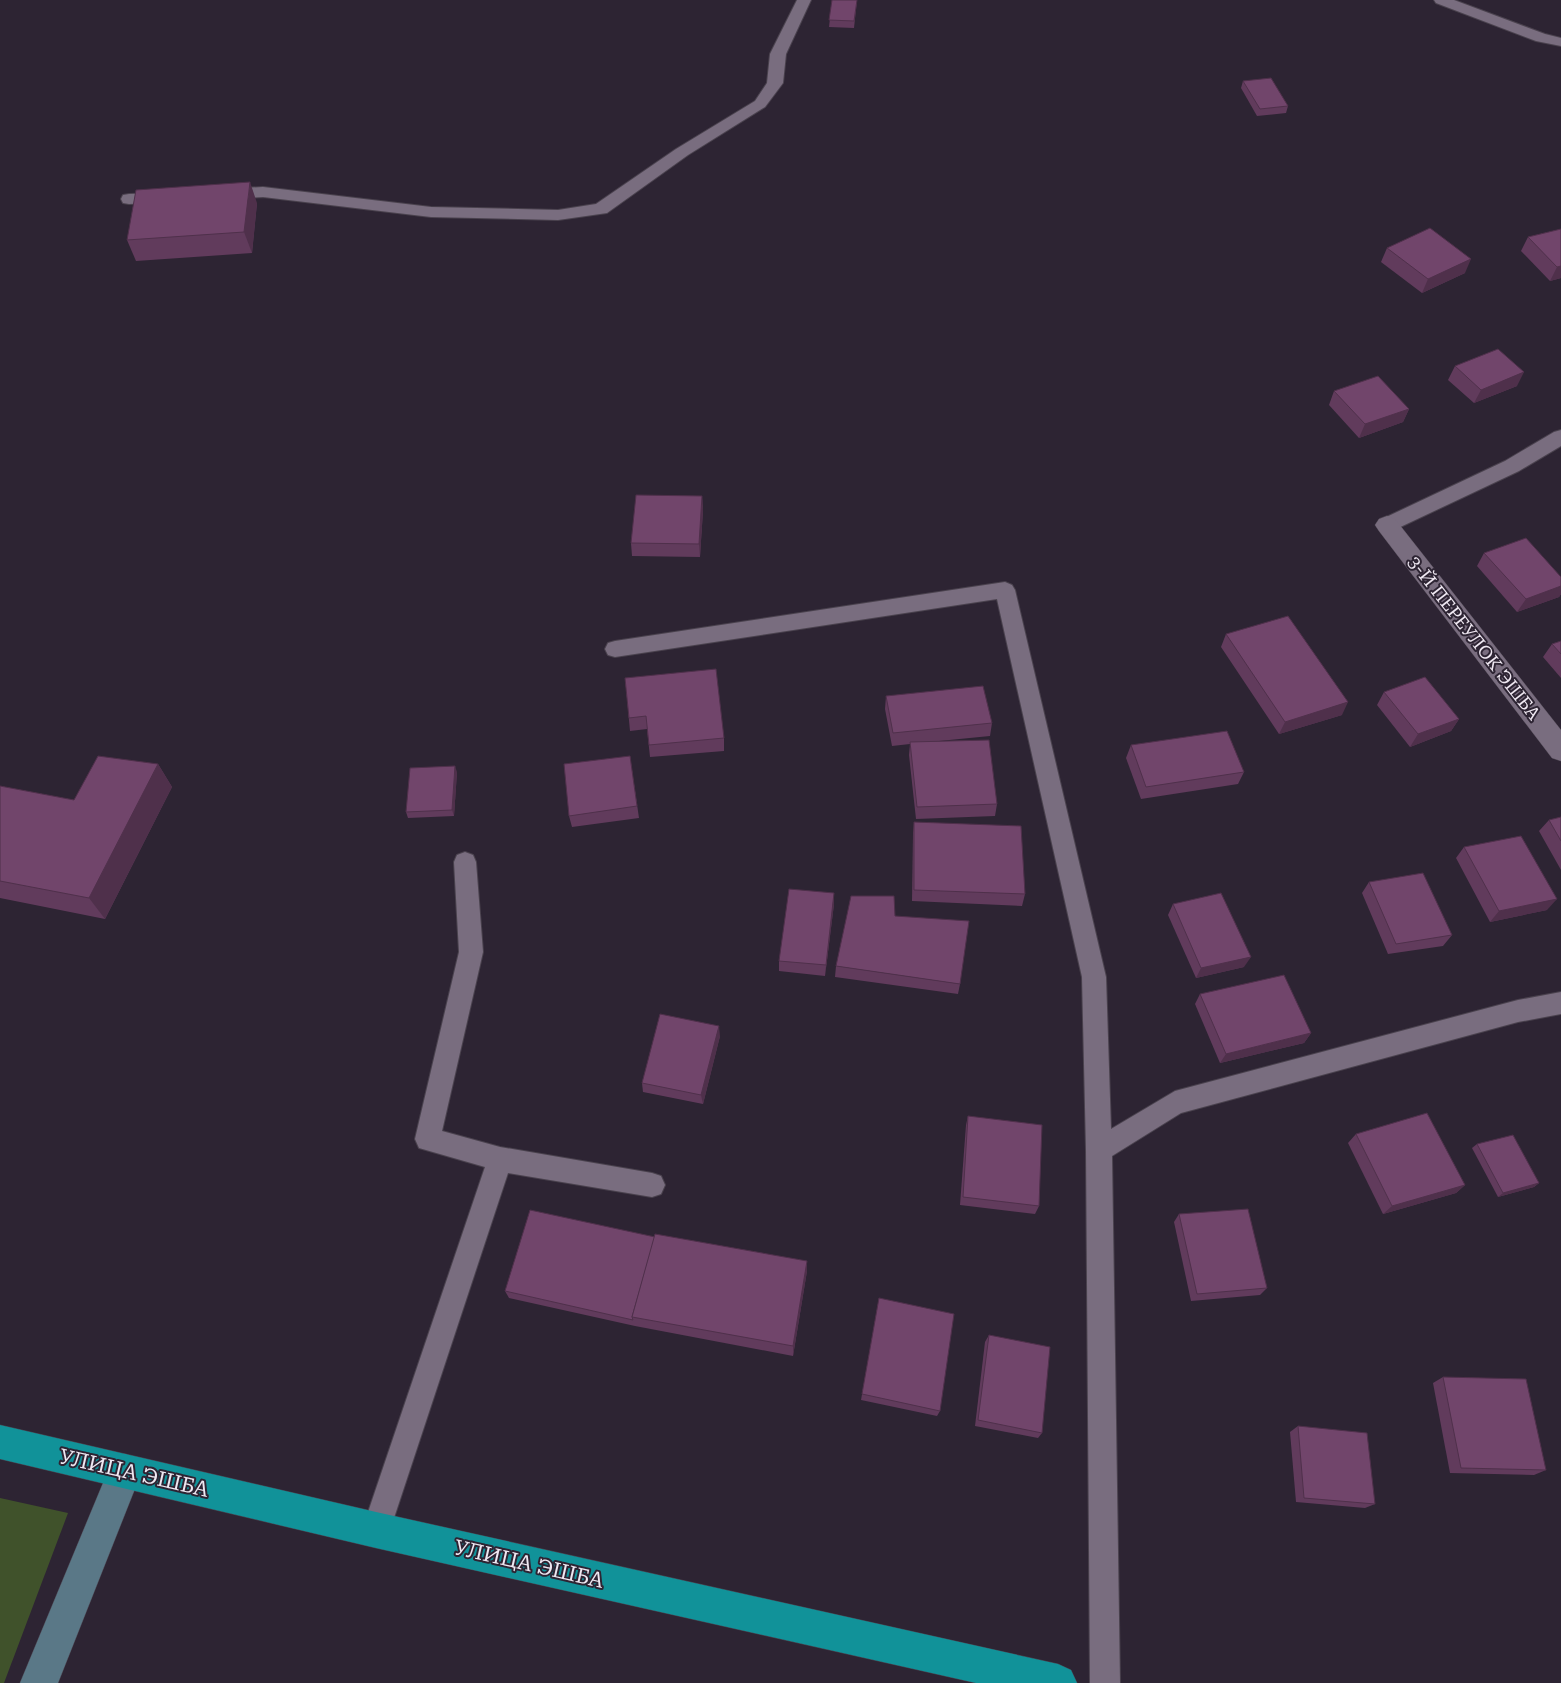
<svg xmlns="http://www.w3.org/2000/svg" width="1561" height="1683" viewBox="0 0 1561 1683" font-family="'Roboto Serif',serif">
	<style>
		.green { fill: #40522b }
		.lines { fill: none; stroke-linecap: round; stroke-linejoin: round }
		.lane-casing { stroke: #4a424e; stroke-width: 2 }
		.street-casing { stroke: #4a424e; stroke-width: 1 }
		.secondary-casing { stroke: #4a424e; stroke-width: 1 }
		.highway-casing { stroke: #4a424e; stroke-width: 1 }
		.lane { fill: #796d7f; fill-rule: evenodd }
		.street { fill: #796d7f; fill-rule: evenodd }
		.secondary { fill: #5a7887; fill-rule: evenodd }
		.highway { fill: #119299; fill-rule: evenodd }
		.wall { fill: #613b5c }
		.shaded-wall { fill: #4f304b }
		.building { fill: #71456b; stroke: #4f304b }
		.labels { text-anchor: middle; stroke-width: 4; stroke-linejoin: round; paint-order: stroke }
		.street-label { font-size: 18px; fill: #efe8f2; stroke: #2d2433 }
		.near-street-label { font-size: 21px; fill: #efe8f2; stroke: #2d2433 }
	</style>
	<rect width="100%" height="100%" fill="#2d2433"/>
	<!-- green -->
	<path class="green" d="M0,1498L68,1513L4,1683H0Z"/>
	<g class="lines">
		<!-- lane casing -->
		<g class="lane-casing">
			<g id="lane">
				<path d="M797,0H811L786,54L783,83L765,107L688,155L607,213L558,220L431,217L263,197L225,199L219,198L217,194L219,190L225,189L263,187L431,207L558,210L596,204L676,149L755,101L767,83L770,54Z"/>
				<path d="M1434,0H1454L1545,34L1561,38V46L1536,41L1436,3Z"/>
				<path d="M165,193L171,194L173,198L171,202L129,204L123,203L121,199L123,195L129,194Z"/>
				<path d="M1561,430V446L1519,471L1394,530L1387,532L1380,530L1377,525L1380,520L1505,461L1554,432Z"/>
				<path d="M1005,582L1012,585L1015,590L1106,977L1111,1129L1175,1091L1518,1000L1561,992V1014L1518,1022L1181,1113L1112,1156L1120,1683H1090L1086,1150L1082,977L997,599L615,657L608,655L605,649L608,643L615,641Z"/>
				<path d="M465,852L473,855L476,862L483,952L442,1131L500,1147L652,1173L661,1176L665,1185L661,1194L652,1197L508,1173L390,1530L386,1540L376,1544L366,1540L362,1530L485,1167L419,1148L415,1139L459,952L454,862L457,855Z"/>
			</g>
		</g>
		<!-- street casing -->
		<g class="street-casing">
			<path id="street" d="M1387,516L1395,519L1561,730V761L1552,758L1379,531L1375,525L1379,519Z"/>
		</g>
		<!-- secondary casing -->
		<g class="secondary-casing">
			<path id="secondary" d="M125,1454L137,1459L142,1471L58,1683H20L113,1459Z"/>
		</g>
		<!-- highway casing -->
		<g class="highway-casing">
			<path id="highway" d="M0,1425L376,1512L1058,1664L1071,1670L1077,1683H976L376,1548L0,1459Z"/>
		</g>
		<!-- lane -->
		<use href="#lane" class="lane"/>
		<!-- street -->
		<use href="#street" class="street"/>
		<!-- secondary -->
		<use href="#secondary" class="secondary"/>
		<!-- highway -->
		<use href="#highway" class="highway"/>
	</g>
	<!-- wall -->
	<g class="wall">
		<path d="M832,0H857L854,28L829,27Z"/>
		<path d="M1243,81L1288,106L1286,113L1257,116L1241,88Z"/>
		<path d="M257,203L252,253L136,261L127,240Z"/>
		<path d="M1561,229V278L1550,281L1521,251L1528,237Z"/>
		<path d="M1387,248L1465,273L1422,293L1381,262Z"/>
		<path d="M1455,366L1517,386L1474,403L1448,380Z"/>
		<path d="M1334,391L1409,409L1403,422L1359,438L1329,405Z"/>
		<path d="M702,496L703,510L700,557L632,556L631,543Z"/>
		<path d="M1484,553L1561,577V594L1559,597L1517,612L1477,566Z"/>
		<path d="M1226,634L1342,715L1279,734L1221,647Z"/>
		<path d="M1561,641V678L1543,657L1552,644Z"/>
		<path d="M625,678L724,738V751L650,757L647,729L630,731Z"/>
		<path d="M1384,692L1459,719L1451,731L1410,747L1377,705Z"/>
		<path d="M886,696L992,723L990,736L929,742L997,804L995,816L916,819L909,755L910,744L892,746L885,709Z"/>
		<path d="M1131,745L1244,772L1238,784L1141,799L1126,758Z"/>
		<path d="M630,756L639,818L572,827L569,816Z"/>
		<path d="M158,764L172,787L105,919L0,898V786L74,800Z"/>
		<path d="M457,772L454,816L408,818L406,812Z"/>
		<path d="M1561,817V870L1539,831L1549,820Z"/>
		<path d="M914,822L1025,894L1022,906L912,901L913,833Z"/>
		<path d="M1464,847L1547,910L1490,922L1456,858Z"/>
		<path d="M1369,882L1452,935L1443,946L1388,954L1362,893Z"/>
		<path d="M834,904L825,976L779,971V961Z"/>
		<path d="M1173,904L1244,967L1196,978L1168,915Z"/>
		<path d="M836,966L960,984L958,994L835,977Z"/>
		<path d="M1200,994L1311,1033L1304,1043L1220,1063L1195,1004Z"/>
		<path d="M720,1036L703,1104L643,1092L642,1083Z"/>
		<path d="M968,1116L1039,1206L1035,1214L960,1205L966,1125Z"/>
		<path d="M1356,1134L1465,1185L1456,1193L1383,1214L1348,1143Z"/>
		<path d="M1477,1144L1539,1183L1534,1187L1498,1197L1472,1148Z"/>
		<path d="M1179,1214L1267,1288L1260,1295L1191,1301L1174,1222Z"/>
		<path d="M655,1237L807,1261V1271L793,1356L635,1326L509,1298L505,1291Z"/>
		<path d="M879,1298L940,1411L937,1416L861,1400Z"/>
		<path d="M989,1335L1042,1433L1038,1438L975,1426L985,1342Z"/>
		<path d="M1443,1377L1546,1470L1534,1475L1450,1473L1433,1383Z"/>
		<path d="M1298,1426L1375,1504L1365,1508L1296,1502L1290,1432Z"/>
	</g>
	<!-- shaded-wall -->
	<g class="shaded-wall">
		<path d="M250,182L257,203L252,253L244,232Z"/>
		<path d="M1471,259L1465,273L1422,293L1428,279Z"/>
		<path d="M1561,266V278L1550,281L1557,267Z"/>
		<path d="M1524,372L1517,386L1474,403L1481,390Z"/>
		<path d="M1409,409L1403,422L1359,438L1365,424Z"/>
		<path d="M702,496L703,510L700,557L699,544Z"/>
		<path d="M1561,586V594L1559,597L1517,612L1526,599Z"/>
		<path d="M1348,702L1342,715L1279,734L1285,722Z"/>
		<path d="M1459,719L1451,731L1410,747L1418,734Z"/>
		<path d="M158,764L172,787L105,919L89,898Z"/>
		<path d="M455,766L457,772L454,816L452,810Z"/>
		<path d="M834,893V904L825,976L826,965Z"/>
		<path d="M1557,899L1547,910L1490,922L1499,911Z"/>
		<path d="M1251,957L1244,967L1196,978L1201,968Z"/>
		<path d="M719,1026L720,1036L703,1104L701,1095Z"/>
		<path d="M1311,1033L1304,1043L1220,1063L1226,1054Z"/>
		<path d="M1539,1183L1534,1187L1498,1197L1503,1193Z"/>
		<path d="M1465,1185L1456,1193L1383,1214L1392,1206Z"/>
		<path d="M807,1261V1271L793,1356V1346Z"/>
	</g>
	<!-- building -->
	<g class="building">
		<path d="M832,0H857L854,21L829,20Z"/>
		<path d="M1271,78L1288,106L1260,109L1243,81Z"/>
		<path d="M250,182L244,232L127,240L136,190Z"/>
		<path d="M1430,228L1471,259L1428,279L1387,248Z"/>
		<path d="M1561,229V266L1557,267L1528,237Z"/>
		<path d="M1498,349L1524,372L1481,390L1455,366Z"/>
		<path d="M1378,376L1409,409L1365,424L1334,391Z"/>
		<path d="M636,495L702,496L699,544L631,543Z"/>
		<path d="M1526,538L1561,577V586L1526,599L1484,553Z"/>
		<path d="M1288,616L1348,702L1285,722L1226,634Z"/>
		<path d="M1561,641V654L1552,644Z"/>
		<path d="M716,669L724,738L649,745L646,716L629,718L625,678Z"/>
		<path d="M1425,677L1459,719L1418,734L1384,692Z"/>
		<path d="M983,686L992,723L893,733L886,696Z"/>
		<path d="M1227,731L1244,772L1146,787L1131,745Z"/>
		<path d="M989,740L997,804L917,807L910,742Z"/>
		<path d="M98,756L158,764L89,898L0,881V786L74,800Z"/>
		<path d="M630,756L637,806L569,816L564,764Z"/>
		<path d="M455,766L452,810L406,812L410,768Z"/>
		<path d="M1561,817V841L1549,820Z"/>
		<path d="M914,822L1021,826L1025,894L914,890Z"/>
		<path d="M1521,836L1557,899L1499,911L1464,847Z"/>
		<path d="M1423,873L1452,935L1396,944L1369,882Z"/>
		<path d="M789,889L834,893L826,965L779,961Z"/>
		<path d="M1221,893L1251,957L1201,968L1173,904Z"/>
		<path d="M851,896H894L895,916L969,921L960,984L836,966Z"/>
		<path d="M1284,975L1311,1033L1226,1054L1200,994Z"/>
		<path d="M660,1014L719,1026L701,1095L642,1083Z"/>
		<path d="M1427,1113L1465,1185L1392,1206L1356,1134Z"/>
		<path d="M968,1116L1042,1125L1039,1206L963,1197Z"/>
		<path d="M1513,1135L1539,1183L1503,1193L1477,1144Z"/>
		<path d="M1248,1209L1267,1288L1197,1294L1179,1214Z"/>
		<path d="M530,1210L655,1237L632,1317L633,1320L505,1291Z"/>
		<path d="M655,1234L807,1261L793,1346L632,1317Z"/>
		<path d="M879,1298L954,1314L940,1411L862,1394Z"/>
		<path d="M989,1335L1050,1347L1042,1433L978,1420Z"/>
		<path d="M1443,1377L1526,1379L1546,1470L1461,1468Z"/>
		<path d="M1298,1426L1367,1433L1375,1504L1304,1498Z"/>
	</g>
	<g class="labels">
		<!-- street labels -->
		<g class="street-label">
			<text transform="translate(1474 638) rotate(52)" y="6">3-Й ПЕРЕУЛОК ЭШБА</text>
		</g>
		<!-- near-street labels -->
		<g class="near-street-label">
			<text transform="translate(134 1473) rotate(13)" y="7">УЛИЦА ЭШБА</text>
			<text transform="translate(529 1564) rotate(13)" y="7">УЛИЦА ЭШБА</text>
		</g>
	</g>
</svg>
